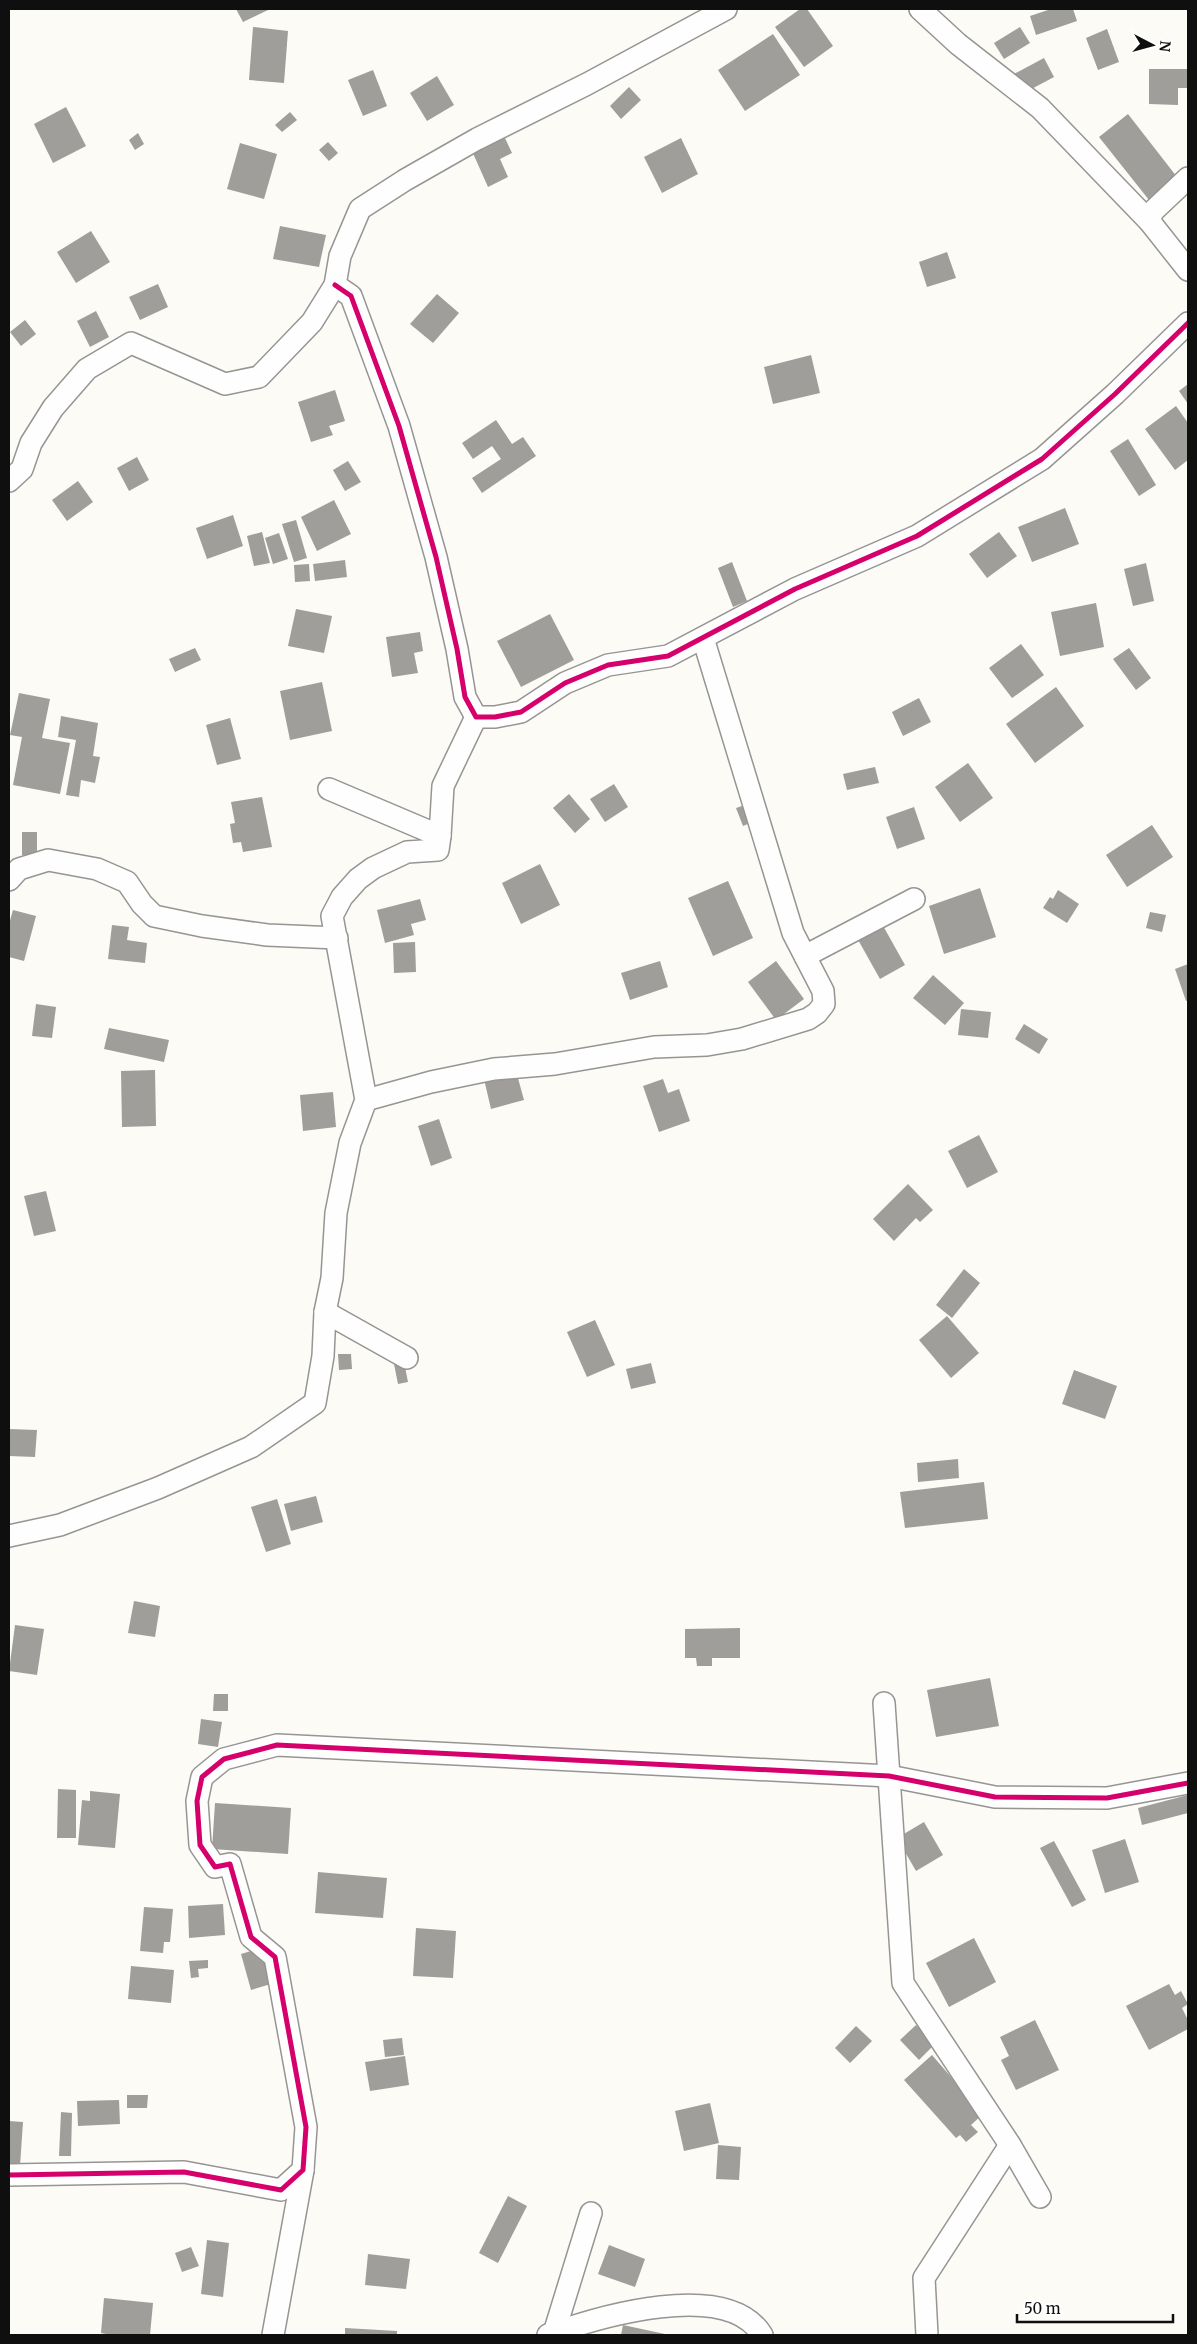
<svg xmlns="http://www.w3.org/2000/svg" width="1197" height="2344" viewBox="0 0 1197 2344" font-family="Merriweather,serif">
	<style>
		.building { fill: #a09e9a }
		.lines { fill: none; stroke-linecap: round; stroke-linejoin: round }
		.minor-casing { stroke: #969593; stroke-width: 24 }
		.minor { stroke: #fffefe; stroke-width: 21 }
		.cycleway-casing { stroke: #fff; stroke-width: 8 }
		.cycleway { stroke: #d6006c; stroke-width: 5 }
	</style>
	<rect width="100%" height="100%" fill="#fcfbf5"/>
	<!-- building -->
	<g class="building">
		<path d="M236,9H270L243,22Z"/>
		<path d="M800,9H807L833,46L804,67L775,27Z"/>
		<path d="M1051,9H1073L1077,21L1036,35L1030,16Z"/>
		<path d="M253,27L288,31L284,83L249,80Z"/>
		<path d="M1020,27L1030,43L1004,59L994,43Z"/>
		<path d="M1107,29L1119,62L1098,70L1086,38Z"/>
		<path d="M773,34L800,75L745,111L718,70Z"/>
		<path d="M1044,58L1054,77L1024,93L1014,74Z"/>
		<path d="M1149,69H1188V88H1178V105L1149,104Z"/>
		<path d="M373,70L387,106L363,116L348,80Z"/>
		<path d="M437,76L454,105L427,121L410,93Z"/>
		<path d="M629,87L641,100L621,119L610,106Z"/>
		<path d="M66,107L86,146L53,163L34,124Z"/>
		<path d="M290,112L297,120L282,132L275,125Z"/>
		<path d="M1128,114L1177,177L1149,200L1099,137Z"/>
		<path d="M138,133L144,144L135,150L129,140Z"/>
		<path d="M504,136L512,153L500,159L508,177L488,187L472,151Z"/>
		<path d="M681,138L698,174L662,193L644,157Z"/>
		<path d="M328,142L338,153L329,161L319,150Z"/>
		<path d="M240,143L277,154L264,199L227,189Z"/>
		<path d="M280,226L326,235L319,267L273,259Z"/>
		<path d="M91,231L110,262L76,283L57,252Z"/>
		<path d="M947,252L956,278L927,287L919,262Z"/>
		<path d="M158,284L168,307L140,320L129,297Z"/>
		<path d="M437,294L459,313L433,343L410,324Z"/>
		<path d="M96,311L109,337L90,347L77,321Z"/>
		<path d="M25,320L36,334L21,346L10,332Z"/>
		<path d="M811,355L820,393L773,404L764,367Z"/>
		<path d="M1188,384V404L1179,391Z"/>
		<path d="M335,390L345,421L329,426L333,435L311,442L298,402Z"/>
		<path d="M1176,406L1188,423V460L1175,470L1145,429Z"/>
		<path d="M496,420L512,444L523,437L536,456L482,493L472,478L501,459L492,446L473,459L462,443Z"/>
		<path d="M1128,439L1156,485L1139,496L1110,451Z"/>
		<path d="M137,457L149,480L129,491L117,468Z"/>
		<path d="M348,461L361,482L345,491L333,470Z"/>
		<path d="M78,481L93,502L67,521L52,500Z"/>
		<path d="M334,500L351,534L317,551L301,517Z"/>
		<path d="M1065,508L1079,544L1032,562L1018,527Z"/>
		<path d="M233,515L243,546L207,559L196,528Z"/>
		<path d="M296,520L307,558L294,562L282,524Z"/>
		<path d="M262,532L270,563L254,566L247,536Z"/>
		<path d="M999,532L1017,556L987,578L969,554Z"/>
		<path d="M279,533L288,559L273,564L265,538Z"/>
		<path d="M345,560L347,577L315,581L313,564Z"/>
		<path d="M732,562L747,601L733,607L718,568Z"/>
		<path d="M1146,563L1154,601L1133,606L1124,569Z"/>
		<path d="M309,564L310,581L295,582L294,565Z"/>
		<path d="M1096,603L1104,647L1060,656L1051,612Z"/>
		<path d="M296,609L332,616L324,653L288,646Z"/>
		<path d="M550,614L574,660L521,687L497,641Z"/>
		<path d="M420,632L423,651L414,653L418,673L392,677L386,637Z"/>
		<path d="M1021,644L1044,675L1012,698L989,668Z"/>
		<path d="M195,648L201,660L175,672L169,659Z"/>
		<path d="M1129,648L1151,678L1136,690L1113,659Z"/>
		<path d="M322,682L332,731L290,740L280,691Z"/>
		<path d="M1056,687L1084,726L1035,763L1006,724Z"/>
		<path d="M19,693L50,699L42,738L70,743L60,794L13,785L22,737L10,735Z"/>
		<path d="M919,698L931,722L903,736L892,712Z"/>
		<path d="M61,716L98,723L93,756L100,757L95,783L81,780L79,797L66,795L76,740L58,737Z"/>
		<path d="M230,718L241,759L217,765L206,725Z"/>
		<path d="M968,763L993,798L960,822L935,787Z"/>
		<path d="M875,767L879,783L847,790L843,774Z"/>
		<path d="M614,784L628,807L605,822L590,799Z"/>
		<path d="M569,794L590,819L575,833L553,808Z"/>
		<path d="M262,797L272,847L243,852L241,842L233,843L230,824L235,823L231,802Z"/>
		<path d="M748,804L755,821L743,826L736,808Z"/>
		<path d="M914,807L925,839L897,849L886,817Z"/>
		<path d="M1152,825L1173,857L1127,887L1106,855Z"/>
		<rect x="22" y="832" width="15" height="23"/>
		<path d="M540,864L560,905L521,924L502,883Z"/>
		<path d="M728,881L753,938L713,956L688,898Z"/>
		<path d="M980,888L996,937L944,954L929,906Z"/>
		<path d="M1058,890L1079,904L1067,923L1043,908L1050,897L1053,899Z"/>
		<path d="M420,899L426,920L411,924L414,935L385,943L377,910Z"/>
		<path d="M13,910L36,916L24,961L9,957V924Z"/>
		<path d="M1150,912L1166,915L1162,932L1146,928Z"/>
		<path d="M882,924L905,965L880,979L857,938Z"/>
		<path d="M112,925L129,927L127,940L147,943L145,963L108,959Z"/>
		<path d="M415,942L416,972L394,973L393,943Z"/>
		<path d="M660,961L668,987L630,1000L621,973Z"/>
		<path d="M776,961L804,999L776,1020L748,982Z"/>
		<path d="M1188,964V1000L1186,1001L1175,969Z"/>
		<path d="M933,975L964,1003L945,1025L913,998Z"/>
		<path d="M36,1004L56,1007L52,1038L32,1036Z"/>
		<path d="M961,1009L991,1012L988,1038L958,1035Z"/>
		<path d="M1024,1024L1048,1039L1039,1054L1015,1039Z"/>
		<path d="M109,1028L169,1040L164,1062L104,1049Z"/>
		<path d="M155,1070L156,1126L122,1127L121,1071Z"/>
		<path d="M516,1071L524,1100L491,1109L484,1079Z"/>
		<path d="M663,1079L668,1093L679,1089L690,1121L659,1132L643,1086Z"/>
		<path d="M333,1092L336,1127L303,1131L300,1095Z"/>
		<path d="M439,1119L452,1158L431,1166L418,1126Z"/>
		<path d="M979,1135L998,1172L967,1188L948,1151Z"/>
		<path d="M908,1184L933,1210L920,1222L916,1218L894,1241L873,1219Z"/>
		<path d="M46,1191L56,1231L34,1236L24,1196Z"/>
		<path d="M964,1269L980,1283L952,1318L936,1305Z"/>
		<path d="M947,1316L979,1353L951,1378L919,1340Z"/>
		<path d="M595,1320L615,1365L587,1377L567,1332Z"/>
		<path d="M338,1354H351L352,1369L339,1370Z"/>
		<path d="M404,1362L408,1382L398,1384L394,1364Z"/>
		<path d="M651,1363L656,1383L631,1389L626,1369Z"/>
		<path d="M1074,1370L1117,1386L1105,1419L1062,1404Z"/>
		<path d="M9,1429L37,1430L35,1457L9,1456Z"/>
		<path d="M958,1459L959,1478L918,1482L917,1463Z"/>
		<path d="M984,1482L988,1519L905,1528L900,1492Z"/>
		<path d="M316,1496L323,1522L291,1531L284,1504Z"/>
		<path d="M277,1499L291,1544L266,1552L251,1507Z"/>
		<path d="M134,1601L160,1606L155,1637L128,1633Z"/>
		<path d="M15,1625L44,1629L37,1675L9,1671Z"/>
		<path d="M740,1628V1658H712V1666H697L696,1658H685V1629Z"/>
		<path d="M990,1678L999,1726L936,1737L927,1690Z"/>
		<path d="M214,1694H228V1711H213Z"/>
		<path d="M201,1719L222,1722L218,1747L198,1744Z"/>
		<path d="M58,1789L76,1790V1838H57Z"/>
		<path d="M90,1791L120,1794L115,1848L78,1845L82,1800L90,1801Z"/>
		<path d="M1188,1795V1813L1142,1825L1138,1808Z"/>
		<path d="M215,1803L291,1808L288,1854L212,1849Z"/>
		<path d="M924,1822L943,1855L916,1871L897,1838Z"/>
		<path d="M1125,1839L1139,1882L1105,1893L1092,1850Z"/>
		<path d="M1054,1841L1086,1900L1072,1907L1040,1848Z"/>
		<path d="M318,1872L387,1878L383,1918L315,1913Z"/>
		<path d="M223,1904L225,1935L189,1938L188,1906Z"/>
		<path d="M144,1907L173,1909L170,1942H164L163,1953L140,1951Z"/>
		<path d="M416,1928L456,1931L453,1978L413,1976Z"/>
		<path d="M974,1938L996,1982L949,2007L926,1963Z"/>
		<path d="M261,1948L271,1984L251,1990L241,1954Z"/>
		<path d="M208,1960V1968L198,1969L199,1977L191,1978L189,1961Z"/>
		<path d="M131,1966L174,1970L171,2003L128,1999Z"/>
		<path d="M1169,1984L1175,1995L1181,1991L1188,2004L1182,2008L1188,2020V2029L1149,2050L1126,2006Z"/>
		<path d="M1035,2020L1059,2070L1016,2090L1001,2060L1009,2056L1000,2037Z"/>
		<path d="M916,2025L935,2044L919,2060L900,2040Z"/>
		<path d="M856,2026L872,2041L850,2063L835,2048Z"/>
		<path d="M402,2038L404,2055L385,2057L383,2040Z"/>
		<path d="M932,2055L983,2114L971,2125L978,2132L966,2142L960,2135L956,2138L904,2080Z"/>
		<path d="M405,2056L409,2085L370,2091L365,2062Z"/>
		<path d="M127,2095H148L147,2108H127Z"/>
		<path d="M119,2100L120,2124L78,2126L77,2101Z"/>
		<path d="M710,2103L719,2143L684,2151L675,2111Z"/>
		<path d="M61,2112L72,2113L71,2156H59Z"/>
		<path d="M9,2121L23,2122L20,2166L9,2165Z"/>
		<path d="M718,2145L741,2147L739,2180L716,2179Z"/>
		<path d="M508,2196L527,2206L498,2263L479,2253Z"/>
		<path d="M207,2240L229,2243L223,2297L201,2294Z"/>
		<path d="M609,2245L645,2259L635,2287L598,2274Z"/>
		<path d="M191,2247L199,2266L182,2272L175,2253Z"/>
		<path d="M368,2254L410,2259L406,2289L365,2285Z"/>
		<path d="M104,2298L153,2303L150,2335H111L101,2333Z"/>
		<path d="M623,2325L665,2334V2335H621Z"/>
		<path d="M345,2328L397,2331V2335H345Z"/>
	</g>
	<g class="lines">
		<!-- minor casing -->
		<g class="minor-casing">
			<g id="minor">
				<path d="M920,9L958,44L1040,108L1150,222L1188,270"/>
				<path d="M1150,222L1152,212L1188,178"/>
				<path d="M335,285L351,296L399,426L436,557L457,649L465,697L476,717H495L521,712L565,683L608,665L668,656L795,589L917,536L1042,459L1115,394L1188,323"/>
				<path d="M9,481L22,469L31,443L53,408L87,369L131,343L225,384L259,377L312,322L335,285L340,256L360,209L405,180L477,139L587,84L726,9"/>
				<path d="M440,836L443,786L476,717"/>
				<path d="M9,880L19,869L48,860L97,869L127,882L142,904L154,916L202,926L267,935L337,938"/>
				<path d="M805,956L914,899"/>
				<path d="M366,1100L431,1082L494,1069L555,1064L654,1047L707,1045L742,1039L808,1019L817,1013L824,1004L823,991L793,933L703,638"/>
				<path d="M325,1312L407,1358"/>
				<path d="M9,1536L60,1525L158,1488L251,1447L315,1403L323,1356L325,1312L332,1278L336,1213L350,1143L366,1100L332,916L342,897L358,879L373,868L407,852L438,850L440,836L329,789"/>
				<path d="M884,1703L903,1983L1010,2145L1040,2197"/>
				<path d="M9,2175L184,2172L281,2190L303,2170L306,2127L275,1957L251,1937L230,1864L215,1867L200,1845L197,1801L202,1777L224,1759L277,1745L889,1776L995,1797L1107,1798L1188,1783"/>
				<path d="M554,2333L591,2213"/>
				<path d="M273,2335L303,2170"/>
				<path d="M548,2335C598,2317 727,2278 762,2335"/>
				<path d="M927,2335L924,2278L1010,2145"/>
			</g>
		</g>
		<!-- minor -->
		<use href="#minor" class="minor"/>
		<!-- cycleway casing -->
		<g class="cycleway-casing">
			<g id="cycleway">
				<path d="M335,285L351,296L399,426L436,557L457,649L465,697L476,717H495L521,712L565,683L608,665L668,656L795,589L917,536L1042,459L1115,394L1188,323"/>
				<path d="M9,2175L184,2172L281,2190L303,2170L306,2127L275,1957L251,1937L230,1864L215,1867L200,1845L197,1801L202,1777L224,1759L277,1745L889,1776L995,1797L1107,1798L1188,1783"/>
			</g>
		</g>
		<!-- cycleway -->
		<use href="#cycleway" class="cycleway"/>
	</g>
	<!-- border -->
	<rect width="1197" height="2344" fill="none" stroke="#0f0f0f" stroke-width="20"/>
	<!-- north arrow -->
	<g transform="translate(1152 45) rotate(96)" stroke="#ffffff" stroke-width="4" paint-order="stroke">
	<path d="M0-4L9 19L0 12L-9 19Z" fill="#0f0f0f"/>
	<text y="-8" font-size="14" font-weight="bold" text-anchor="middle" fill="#0f0f0f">N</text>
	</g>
	<!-- scale -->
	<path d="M1017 2314v8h156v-8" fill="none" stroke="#0f0f0f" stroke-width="2.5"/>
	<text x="1024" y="2314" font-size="15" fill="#0f0f0f" stroke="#ffffff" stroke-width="4" paint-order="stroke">50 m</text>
</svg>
